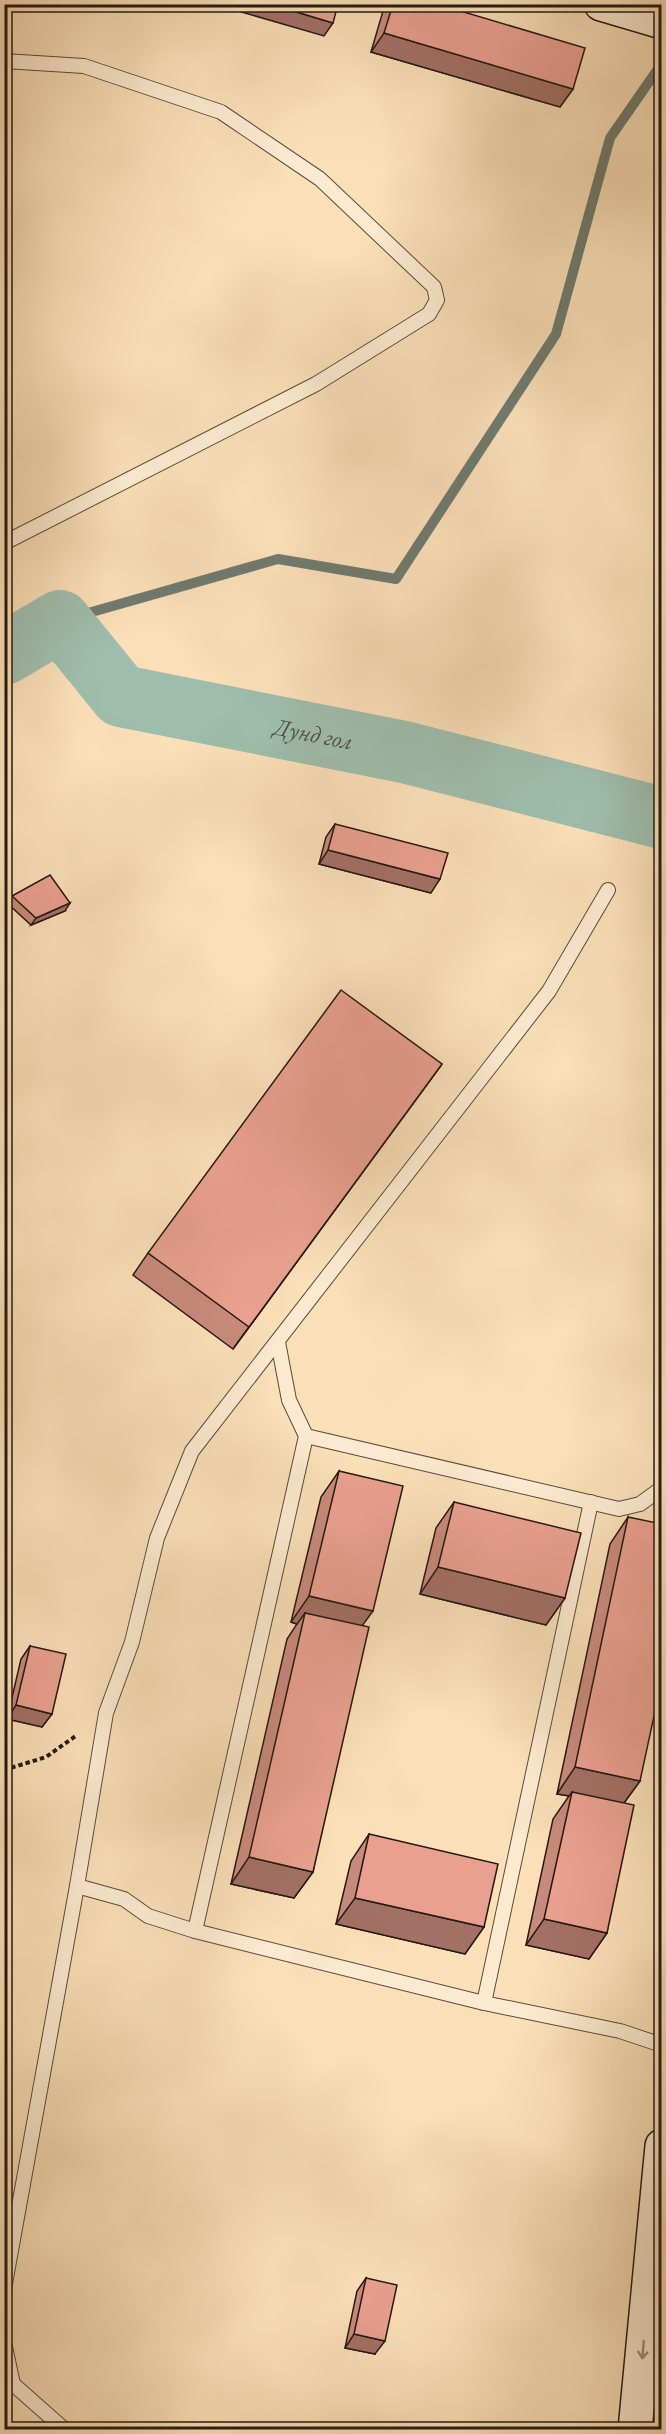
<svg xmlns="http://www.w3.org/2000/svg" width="666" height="2434" viewBox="0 0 666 2434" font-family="'EB Garamond',serif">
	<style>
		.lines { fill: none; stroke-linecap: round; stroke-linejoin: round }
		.stream { stroke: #6e7b6f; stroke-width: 10 }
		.river { stroke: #9ebdad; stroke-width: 62 }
		.service-casing { stroke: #5a4a3b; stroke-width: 16 }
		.secondary-casing { stroke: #251912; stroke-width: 36 }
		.path { stroke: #251912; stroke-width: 4; stroke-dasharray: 4.5 3; stroke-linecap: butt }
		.service { stroke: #fcead0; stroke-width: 14 }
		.secondary { stroke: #fcead0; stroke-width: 33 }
		.wall { fill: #c88a7c; stroke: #251912; stroke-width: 1.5 }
		.shaded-wall { fill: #a37065; stroke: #251912; stroke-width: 1.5 }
		.building { fill: #e9a090; stroke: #251912; stroke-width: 1.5 }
		.oneway { stroke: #9b8c7a }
		.labels { text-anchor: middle; stroke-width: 6; stroke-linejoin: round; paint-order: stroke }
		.water-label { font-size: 24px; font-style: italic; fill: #4f5248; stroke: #fcead0 }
	</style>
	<rect width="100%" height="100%" fill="#fadfb7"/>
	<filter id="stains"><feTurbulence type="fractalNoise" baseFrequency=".00333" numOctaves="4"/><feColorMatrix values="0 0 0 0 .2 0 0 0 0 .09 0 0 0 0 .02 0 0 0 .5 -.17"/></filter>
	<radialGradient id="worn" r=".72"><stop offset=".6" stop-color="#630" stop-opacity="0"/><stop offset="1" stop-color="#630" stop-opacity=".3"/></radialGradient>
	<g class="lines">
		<!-- stream -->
		<path class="stream" d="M60,621L278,559L396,579L556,334L610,138L662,63"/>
		<!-- river -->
		<path class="river" id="s1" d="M4,654L60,621L121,696L404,752L662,818"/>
		<!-- service casing -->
		<g class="service-casing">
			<g id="service">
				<path d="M4,61L84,66L221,112L320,179L434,287L437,300L429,314L316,384L4,543"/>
				<path d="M608,890L549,991L192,1451L157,1538L132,1642L106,1713L77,1886L124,1899L148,1916L195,1931L484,2003L620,2031L662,2045"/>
				<path d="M278,1342L289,1400L306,1436L619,1509L640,1504L662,1488"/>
				<path d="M195,1931L306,1436"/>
				<path d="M484,2003L591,1502"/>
				<path d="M4,2289L77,1886"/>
				<path d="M4,2342L13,2384L65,2430"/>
			</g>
		</g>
		<!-- secondary casing -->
		<g class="secondary-casing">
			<g id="secondary">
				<path d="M601,4L662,22"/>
				<path d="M635,2430L662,2146"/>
			</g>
		</g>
		<!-- path -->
		<path class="path" d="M4,1770L46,1757L77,1735"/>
		<!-- service -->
		<use href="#service" class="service"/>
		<!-- secondary -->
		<use href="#secondary" class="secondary"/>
	</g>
	<!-- wall -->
	<g class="wall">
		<path d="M388,4H437L573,89L560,107L371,52L383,11Z"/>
		<path d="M335,824L431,893L319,864L326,837Z"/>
		<path d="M12,896L65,911L31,925L7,903Z"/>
		<path d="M442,1064L233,1349L133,1275L148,1253Z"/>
		<path d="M339,1471L362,1626L313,1872L294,1898L231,1884L287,1639L297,1624L291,1622L321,1497Z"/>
		<path d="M454,1502L565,1598L546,1625L420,1594L436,1528Z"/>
		<path d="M628,1517L640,1781L624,1803L607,1933L589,1959L526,1945L553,1819L569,1796L557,1794L610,1544Z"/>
		<path d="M30,1646L52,1714L42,1727L7,1719L21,1659Z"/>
		<path d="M369,1834L484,1927L465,1954L336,1924L351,1861Z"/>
		<path d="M366,2278L375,2354L345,2348L357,2291Z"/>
	</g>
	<!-- shaded-wall -->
	<g class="shaded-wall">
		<path d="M222,4H270L333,23L324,36L221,6Z"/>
		<path d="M384,33L573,89L560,107L371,52Z"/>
		<path d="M328,850L440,879L431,893L319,864Z"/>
		<path d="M70,903L65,911L31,925L36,918Z"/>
		<path d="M442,1064L426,1086L233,1349L249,1327Z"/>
		<path d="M438,1567L565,1598L546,1625L420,1594Z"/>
		<path d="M309,1596L373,1611L354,1637L305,1613L297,1624L291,1622Z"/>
		<path d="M16,1705L52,1714L42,1727L7,1719Z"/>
		<path d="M575,1767L640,1781L621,1807L572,1792L569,1796L557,1794Z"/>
		<path d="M249,1857L313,1872L294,1898L231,1884Z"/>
		<path d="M355,1898L484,1927L465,1954L336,1924Z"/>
		<path d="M544,1919L607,1933L589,1959L526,1945Z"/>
		<path d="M354,2334L385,2341L375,2354L345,2348Z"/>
	</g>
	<!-- building -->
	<g class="building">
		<path d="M270,4H338L333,23Z"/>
		<path d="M393,4H437L585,48L573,89L384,33Z"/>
		<path d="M335,824L448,853L440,879L328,850Z"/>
		<path d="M50,875L70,903L36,918L12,896Z"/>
		<path d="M341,990L442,1064L249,1327L148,1253Z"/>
		<path d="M339,1471L403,1486L373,1611L309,1596Z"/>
		<path d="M454,1502L581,1533L565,1598L438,1567Z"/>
		<path d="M628,1517L662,1524V1679L640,1781L575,1767Z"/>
		<path d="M305,1613L369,1627L313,1872L249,1857Z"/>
		<path d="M30,1646L66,1654L52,1714L16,1705Z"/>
		<path d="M572,1792L634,1805L607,1933L544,1919Z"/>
		<path d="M369,1834L498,1864L484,1927L355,1898Z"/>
		<path d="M366,2278L397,2285L385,2341L354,2334Z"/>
	</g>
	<!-- one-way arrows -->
	<defs><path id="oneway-shaft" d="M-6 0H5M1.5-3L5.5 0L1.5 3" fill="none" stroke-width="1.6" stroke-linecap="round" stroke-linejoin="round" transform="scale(1.5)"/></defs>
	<use class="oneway" href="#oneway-shaft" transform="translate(643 2350) rotate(95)"/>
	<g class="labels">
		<!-- water labels -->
		<g class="water-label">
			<text dy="8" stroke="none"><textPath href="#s1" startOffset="358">Дунд гол</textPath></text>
		</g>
	</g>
	<!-- margin -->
	<rect width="666" height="2434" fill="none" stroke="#fadfb7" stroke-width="24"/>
	<rect x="6" y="6" width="654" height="2422" fill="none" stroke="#251912" stroke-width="3"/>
	<rect x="12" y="12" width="642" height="2410" fill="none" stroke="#251912" stroke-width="1.5"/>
	<rect width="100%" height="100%" filter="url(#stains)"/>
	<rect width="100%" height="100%" fill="url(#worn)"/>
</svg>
